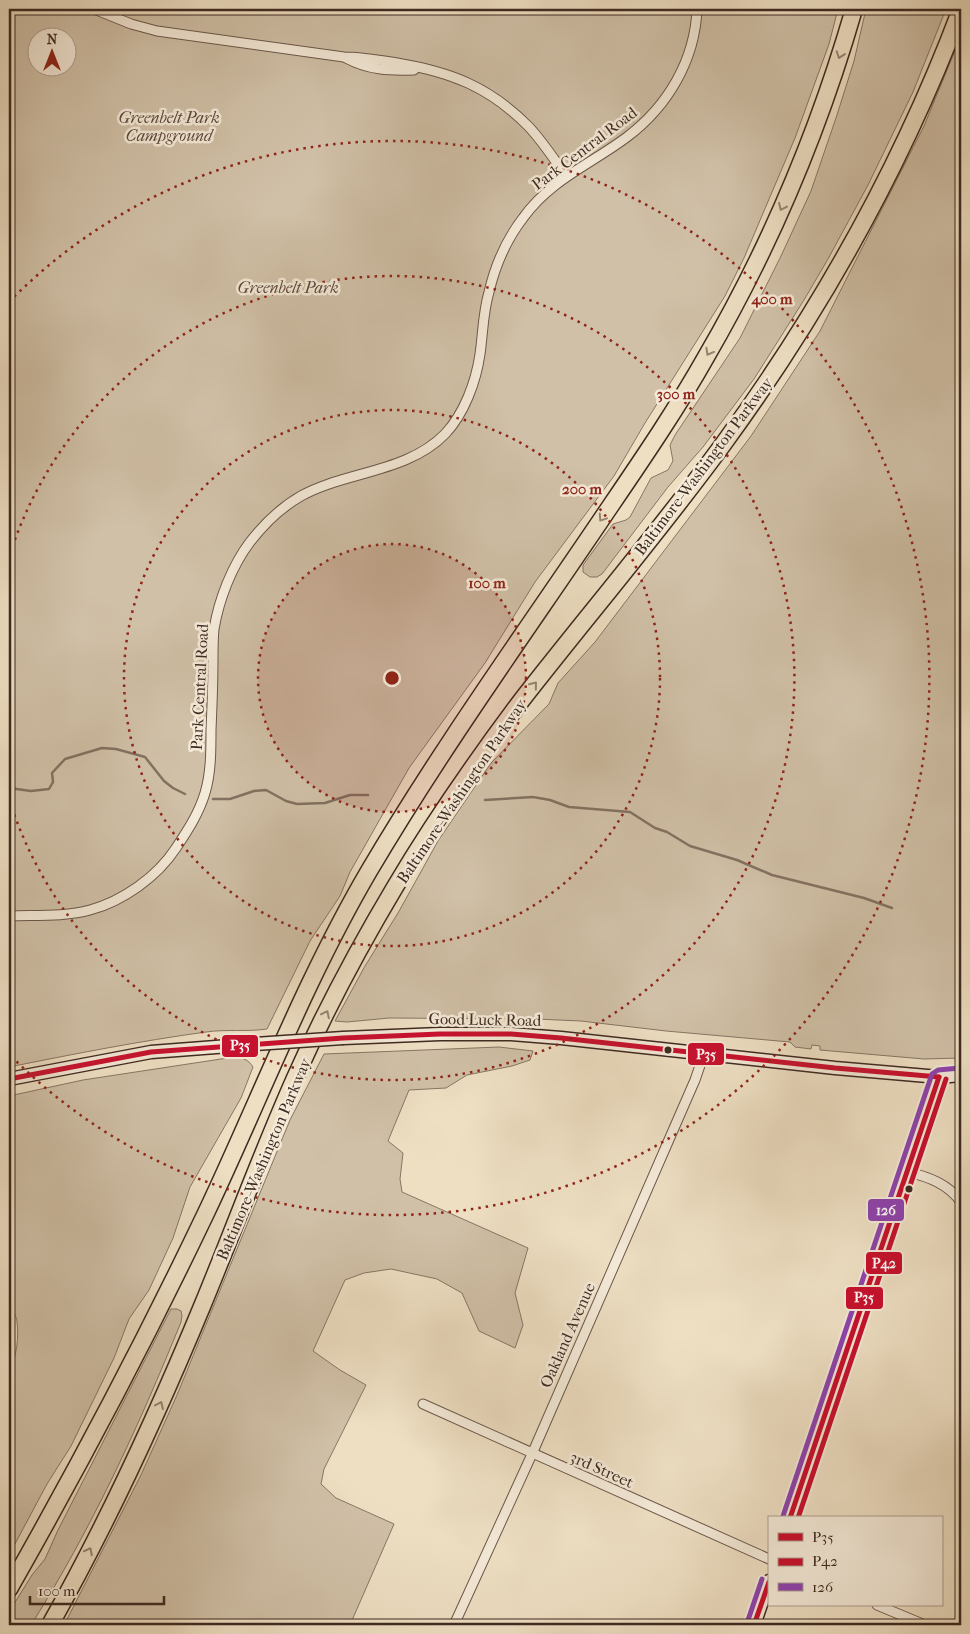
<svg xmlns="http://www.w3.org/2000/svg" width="970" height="1634" viewBox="0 0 970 1634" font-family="'IM FELL French Canon',serif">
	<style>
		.green { fill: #d0c0a7; stroke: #887564; fill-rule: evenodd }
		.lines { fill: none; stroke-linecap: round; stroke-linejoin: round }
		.stream { stroke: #847161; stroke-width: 2.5 }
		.street-casing { stroke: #6b574a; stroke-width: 11 }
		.secondary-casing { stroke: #3f2a21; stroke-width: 15 }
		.highway-casing { stroke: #3f2a21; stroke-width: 19 }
		.street { stroke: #f4ead8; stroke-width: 9 }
		.secondary { stroke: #f4ead8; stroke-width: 12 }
		.highway { stroke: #eedfc3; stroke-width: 16 }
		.secondary-bridge-casing { stroke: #3f2a21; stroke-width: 15; stroke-linecap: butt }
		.secondary-bridge { stroke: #f4ead8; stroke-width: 12 }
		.bus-1-casing { stroke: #f4ead8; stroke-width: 9 }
		.bus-2-casing { stroke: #f4ead8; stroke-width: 9 }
		.bus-3-casing { stroke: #f4ead8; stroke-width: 9 }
		.bus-1 { stroke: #c8102e; stroke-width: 5 }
		.bus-2 { stroke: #c8102e; stroke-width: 5 }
		.bus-3 { stroke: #8e44ad; stroke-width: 5 }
		.oneway { stroke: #968472 }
		.ring { fill: none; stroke: #8f2418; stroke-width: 2.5; stroke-dasharray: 2.5 5 }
		.bus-dot { fill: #3f2a21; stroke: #f4ead8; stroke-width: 2 }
		.labels { text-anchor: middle; stroke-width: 5; stroke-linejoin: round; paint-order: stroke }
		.park-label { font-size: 16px; font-style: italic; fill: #5c483c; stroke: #f4ead8 }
		.street-label { font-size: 16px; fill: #3f2a21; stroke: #f4ead8 }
		.centre { fill: #8f2418; stroke: #f4ead8; stroke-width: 2.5 }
		.ring-label { font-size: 15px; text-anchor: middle; font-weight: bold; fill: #8f2418; stroke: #f4ead8; stroke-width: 5; stroke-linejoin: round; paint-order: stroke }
		.line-badge { stroke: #f4ead8; stroke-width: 2 }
		.badge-label { font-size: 14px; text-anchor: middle; font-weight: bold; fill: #fff }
	</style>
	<rect width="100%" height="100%" fill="#eedfc3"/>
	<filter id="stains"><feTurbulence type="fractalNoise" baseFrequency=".004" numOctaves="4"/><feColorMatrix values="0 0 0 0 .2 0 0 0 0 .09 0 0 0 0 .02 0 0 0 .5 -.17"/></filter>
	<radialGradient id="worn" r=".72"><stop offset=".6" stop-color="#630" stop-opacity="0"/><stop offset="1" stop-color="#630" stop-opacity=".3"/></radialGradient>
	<!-- green -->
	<g class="green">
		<path d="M9,9H838L829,44L795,138L744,258L725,296L645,423L614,476L535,582L485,663L409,768L350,872L340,896L310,941L267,1029C247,1032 226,1029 206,1032C140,1041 74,1054 9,1067ZM38,38H68V68H38Z"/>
		<path d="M866,9H946L913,92L868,185L828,259L804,300L754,379L703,447L668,487L602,574L597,577H590L583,572V565L613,524L626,520L630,517L651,478L668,470L673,461L670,445L675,435L740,338L781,256L811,191L837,115L854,61Z"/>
		<path d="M961,36V1058L924,1059L820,1050V1046L812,1045L811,1049L795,1047L790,1042L666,1031L581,1021L536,1019L389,1018L347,1022L335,1021L365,966L398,913L438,841L491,763L549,704L558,683L595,642L751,436L820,331L924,126Z"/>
		<path d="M499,1047L533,1051L530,1060L512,1066L467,1075L446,1088L409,1090L388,1141L403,1153L400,1179L402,1192L528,1248L515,1293L523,1325L515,1348L479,1331L462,1293L437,1279L391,1269L364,1273L345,1280L313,1351L340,1370L366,1385L324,1469L321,1484L336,1498L394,1524L350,1625H64L141,1475L177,1395L290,1120L324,1054Z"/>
		<path d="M234,1057C243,1058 248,1059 253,1067L241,1098L190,1187L173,1238L149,1290L129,1319L114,1358L71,1446L47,1484L9,1555V1368C17,1360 19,1334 17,1322C17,1316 13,1313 9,1309V1096L83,1080Z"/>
		<path d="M171,1309H177L181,1311L182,1316L181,1322C139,1426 91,1530 31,1625H9V1612L32,1575L45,1559L58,1530Z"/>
	</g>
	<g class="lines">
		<!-- stream -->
		<g class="stream">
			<path d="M9,788L31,791L49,789L53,782L52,773L65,759L102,748L116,749L145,757L164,781L173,788L185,794"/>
			<path d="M213,799H230L254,791L266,790L286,801L297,804L325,803L350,795H368"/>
			<path d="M485,800L533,797L550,800L569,807L630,812L655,828L667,832L690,846L737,860L772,875L864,898L892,908"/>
		</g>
		<!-- street casing -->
		<g class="street-casing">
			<g id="street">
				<path d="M94,9L131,24L157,31L344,57C362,57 379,60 397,63C451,72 490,87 529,127C543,142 554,159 566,176"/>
				<path d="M346,58C368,70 390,71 414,70"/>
				<path d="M9,916C35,915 65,917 90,910C123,901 157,877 176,848C188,830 199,813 205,793C211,773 211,751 211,730C212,707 213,684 213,661C213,650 213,639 214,629C219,599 232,566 250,542C264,524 280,508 301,496C346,471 407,473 445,434C464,414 476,382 480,354C483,333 483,312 489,292C495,266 507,239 523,218C550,180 591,164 627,137C668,106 695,60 697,9"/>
				<path d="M908,1172C929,1177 948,1184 961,1202"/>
				<path d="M423,1404L769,1559"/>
				<path d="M877,1605L925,1625"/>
				<path d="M454,1625L532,1454L695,1080L704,1054"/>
			</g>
		</g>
		<!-- secondary casing -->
		<g class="secondary-casing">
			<g id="secondary">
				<path d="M343,1038L440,1034H511L561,1038L835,1068L939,1077L961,1075"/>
				<path d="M9,1079L151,1052L255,1044"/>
				<path d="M790,1518L908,1172L939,1077"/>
				<path d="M754,1625L769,1581"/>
			</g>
		</g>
		<!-- highway casing -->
		<g class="highway-casing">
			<g id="highway">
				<path d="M9,1589C79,1466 145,1341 206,1213C260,1099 305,980 369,871C441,749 524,634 603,517C639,464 675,412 706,357C770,247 819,130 854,9"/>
				<path d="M50,1625C108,1522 158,1413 203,1304C234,1229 262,1152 295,1078C324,1013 358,949 395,887C433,823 476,761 521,701C588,615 659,532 724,443C821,310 903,163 961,9"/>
			</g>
		</g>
		<!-- street -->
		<use href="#street" class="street"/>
		<!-- secondary -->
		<use href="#secondary" class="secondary"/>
		<!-- highway -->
		<use href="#highway" class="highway"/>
		<!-- secondary-bridge casing -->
		<g class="secondary-bridge-casing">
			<path id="secondary-bridge" d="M255,1044L343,1038"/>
		</g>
		<!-- secondary-bridge -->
		<use href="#secondary-bridge" class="secondary-bridge"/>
		<!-- bus-1 casing -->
		<g class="bus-1-casing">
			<g id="bus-1">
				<path d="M9,1079L151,1052L343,1038L440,1034H511L561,1038L835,1068L939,1077"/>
				<path d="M790,1518L939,1077"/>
				<path d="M754,1625L769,1582"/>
			</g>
		</g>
		<!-- bus-2 casing -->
		<g class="bus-2-casing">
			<path id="bus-2" d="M798,1518L946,1079"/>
		</g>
		<!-- bus-3 casing -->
		<g class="bus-3-casing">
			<g id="bus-3">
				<path d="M783,1516L932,1074L938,1070L960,1068"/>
				<path d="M747,1623L762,1579"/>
			</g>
		</g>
		<!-- bus-1 -->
		<use href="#bus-1" class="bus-1"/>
		<!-- bus-2 -->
		<use href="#bus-2" class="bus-2"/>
		<!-- bus-3 -->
		<use href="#bus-3" class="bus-3"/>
	</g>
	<!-- one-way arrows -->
	<defs><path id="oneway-chevron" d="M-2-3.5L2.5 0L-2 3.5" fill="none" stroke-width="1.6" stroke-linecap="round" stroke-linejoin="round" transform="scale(1.25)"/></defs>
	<g class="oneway">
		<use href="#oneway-chevron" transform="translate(840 55) rotate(109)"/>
		<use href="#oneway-chevron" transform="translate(782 207) rotate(115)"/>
		<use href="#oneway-chevron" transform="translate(709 352) rotate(119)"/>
		<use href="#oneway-chevron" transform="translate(602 518) rotate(124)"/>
		<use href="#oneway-chevron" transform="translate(534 685) rotate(-51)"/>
		<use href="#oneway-chevron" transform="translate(326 1014) rotate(-64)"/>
		<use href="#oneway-chevron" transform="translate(160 1405) rotate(-65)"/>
		<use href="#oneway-chevron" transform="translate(89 1551) rotate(-63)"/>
	</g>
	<!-- distance rings -->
	<circle cx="392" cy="678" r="134" fill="#8f2418" fill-opacity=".12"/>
	<g class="ring">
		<circle cx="392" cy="678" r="134"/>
		<circle cx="392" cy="678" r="268"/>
		<path d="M10 554A402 402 0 1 1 10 802"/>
		<path d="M9 302A537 537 0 1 1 9 1054"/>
	</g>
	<!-- markers -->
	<g class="bus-dot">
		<circle cx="668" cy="1050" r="4.5"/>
		<circle cx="909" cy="1189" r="4.5"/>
	</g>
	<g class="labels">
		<!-- park labels -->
		<g class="park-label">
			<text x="169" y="123">Greenbelt Park<tspan x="169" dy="18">Campground</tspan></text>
			<text x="288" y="293">Greenbelt Park</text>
		</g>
		<!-- street labels -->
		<g class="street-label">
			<text transform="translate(584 148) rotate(-37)" y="6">Park Central Road</text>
			<text transform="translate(703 466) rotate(-53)" y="6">Baltimore-Washington Parkway</text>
			<text transform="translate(199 687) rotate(-87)" y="6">Park Central Road</text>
			<text transform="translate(461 791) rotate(-56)" y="6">Baltimore-Washington Parkway</text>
			<text transform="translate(485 1019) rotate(1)" y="6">Good Luck Road</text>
			<text transform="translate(263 1159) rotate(-67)" y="6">Baltimore-Washington Parkway</text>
			<text transform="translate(567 1335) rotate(-66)" y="6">Oakland Avenue</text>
			<text transform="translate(602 1469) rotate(24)" y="6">3rd Street</text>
		</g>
	</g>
	<circle cx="392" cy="678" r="8" class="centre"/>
	<g class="ring-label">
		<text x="772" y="304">400 m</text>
		<text x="676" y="399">300 m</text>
		<text x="582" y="494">200 m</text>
		<text x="487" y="588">100 m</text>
	</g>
	<g class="line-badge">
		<rect x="221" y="1034" width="38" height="24" rx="5" fill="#c8102e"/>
		<rect x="687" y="1042" width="38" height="24" rx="5" fill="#c8102e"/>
		<rect x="867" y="1198" width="38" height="24" rx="5" fill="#8e44ad"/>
		<rect x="865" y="1251" width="38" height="24" rx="5" fill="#c8102e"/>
		<rect x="845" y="1286" width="39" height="24" rx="5" fill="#c8102e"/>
	</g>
	<g class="badge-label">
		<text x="240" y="1050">P35</text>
		<text x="706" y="1059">P35</text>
		<text x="886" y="1215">126</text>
		<text x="884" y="1268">P42</text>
		<text x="864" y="1302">P35</text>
	</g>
	<!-- margin -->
	<rect width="970" height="1634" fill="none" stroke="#eedfc3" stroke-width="30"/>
	<rect x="10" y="10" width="950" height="1614" fill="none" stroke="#3f2a21" stroke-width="2.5"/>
	<rect x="15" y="15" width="940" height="1604" fill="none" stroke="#3f2a21"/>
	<!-- legend -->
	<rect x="768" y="1516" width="175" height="90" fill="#f4ead8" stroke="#ac9d8f"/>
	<rect x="778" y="1533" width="25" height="8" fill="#c8102e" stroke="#ac9d8f"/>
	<text x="812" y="1542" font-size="15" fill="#3f2a21">P35</text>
	<rect x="778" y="1558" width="25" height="8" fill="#c8102e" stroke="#ac9d8f"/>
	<text x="812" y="1566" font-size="15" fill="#3f2a21">P42</text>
	<rect x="778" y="1583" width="25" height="8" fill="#8e44ad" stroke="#ac9d8f"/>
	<text x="812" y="1592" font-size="15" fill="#3f2a21">126</text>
	<!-- north arrow -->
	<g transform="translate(52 52)"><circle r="24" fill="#f4ead8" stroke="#ac9d8f"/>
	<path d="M0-4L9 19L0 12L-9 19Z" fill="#8f2418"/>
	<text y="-8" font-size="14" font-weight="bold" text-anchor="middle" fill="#3f2a21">N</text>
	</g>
	<!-- scale -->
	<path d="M30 1596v8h134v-8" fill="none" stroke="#3f2a21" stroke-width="2.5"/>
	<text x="38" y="1596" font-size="15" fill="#3f2a21" stroke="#f4ead8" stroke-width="4" paint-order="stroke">100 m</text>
	<rect width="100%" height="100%" filter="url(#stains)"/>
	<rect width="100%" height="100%" fill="url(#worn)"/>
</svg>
